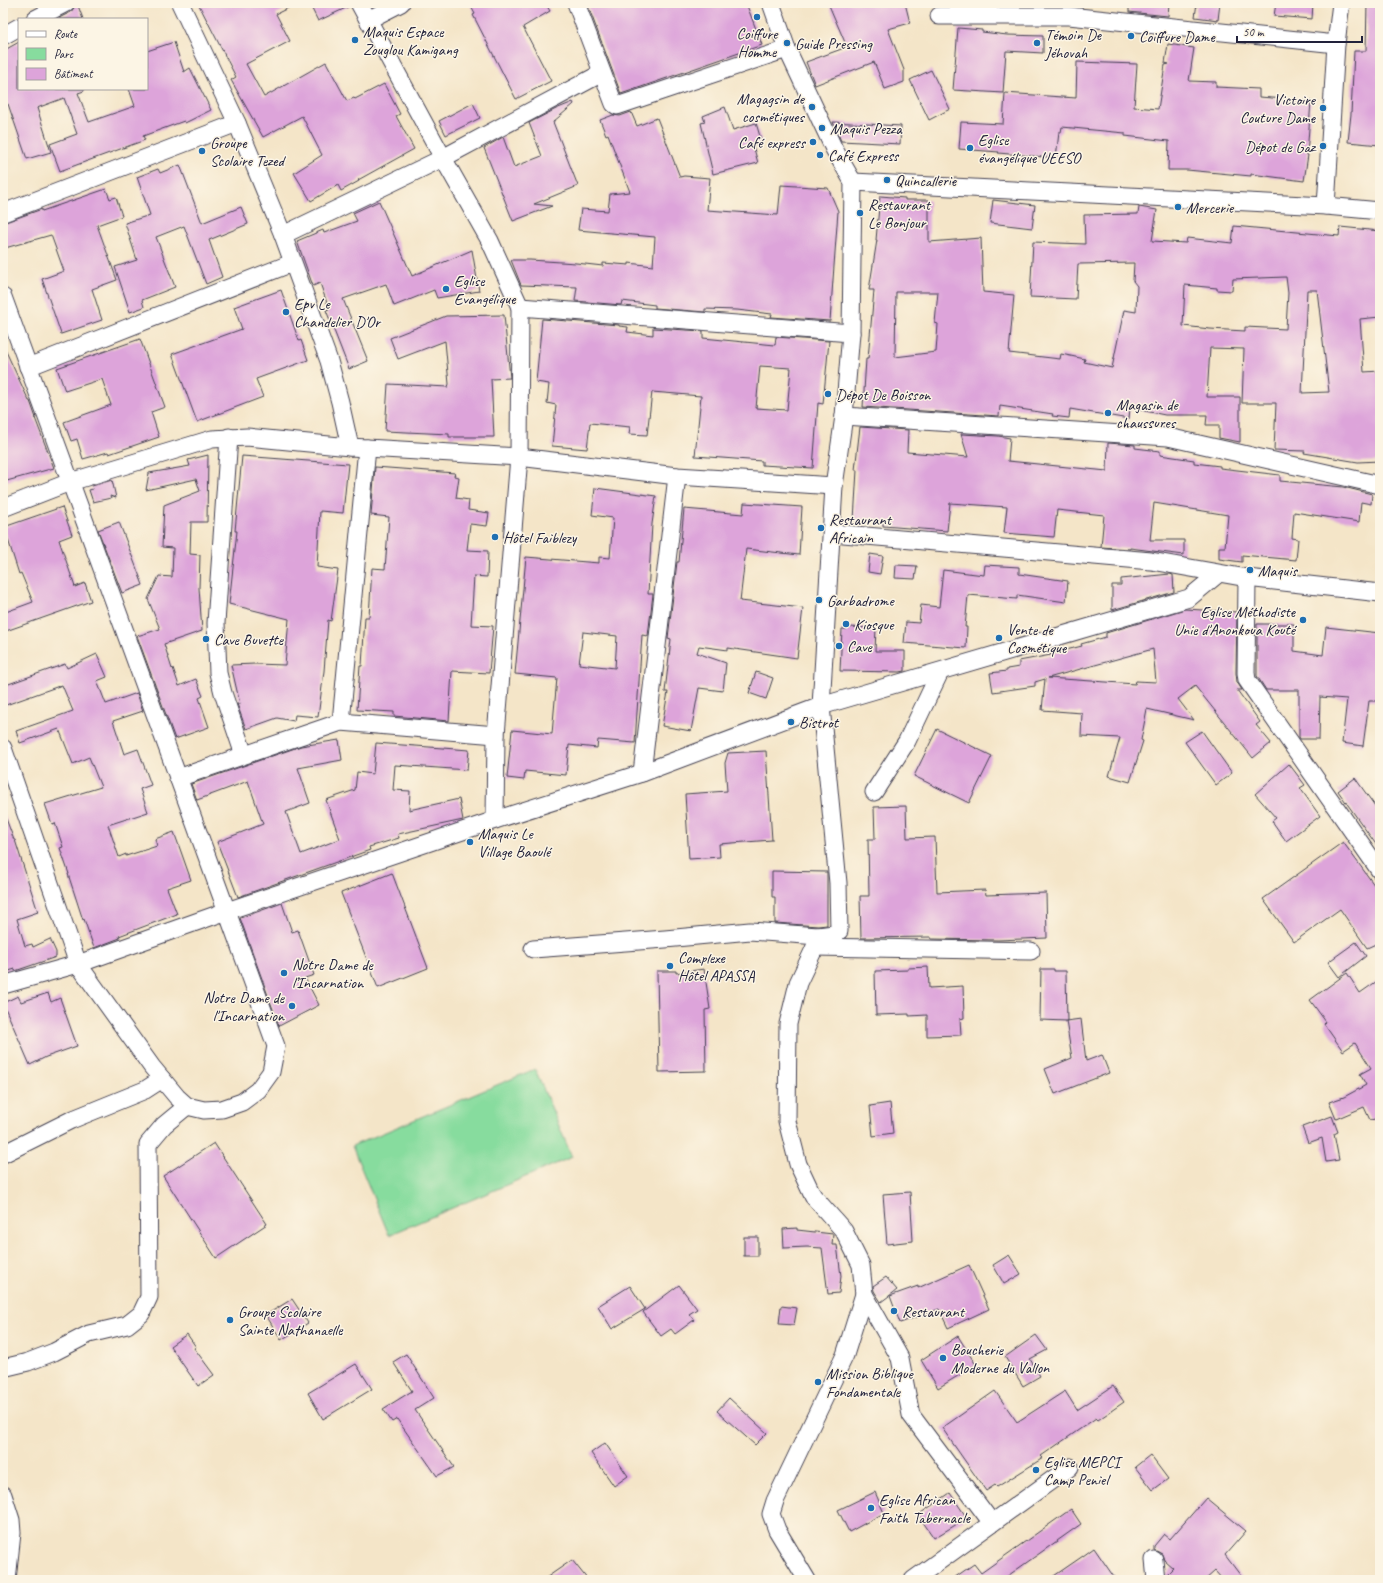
<svg xmlns="http://www.w3.org/2000/svg" width="1383" height="1583" viewBox="0 0 1383 1583" font-family="Caveat,sans-serif">
	<style>
		.green { fill: #87dc9e; stroke: #547f6c }
		.building { fill: #dda4da; fill-rule: evenodd }
		.lines { fill: none; stroke-linecap: round; stroke-linejoin: round }
		.street-casing { stroke: #423f50; stroke-width: 19 }
		.street { stroke: #fff; stroke-width: 17 }
		.poi-dot { fill: #1f6fb2; stroke: #fcf5e5; stroke-width: 1.5 }
		.labels { text-anchor: middle; stroke-width: 3; stroke-linejoin: round; paint-order: stroke }
		.poi-label { font-size: 16px; fill: #22223b; stroke: #fcf5e5; text-anchor: start }
	</style>
	<rect width="100%" height="100%" fill="#fcf5e5"/>
	<filter id="ink" filterUnits="userSpaceOnUse"><feTurbulence type="fractalNoise" baseFrequency=".025" numOctaves="2"/><feDisplacementMap in="SourceGraphic" scale="8" xChannelSelector="R" yChannelSelector="G"/><feConvolveMatrix kernelMatrix="1 2 1 2 8 2 1 2 1" color-interpolation-filters="sRGB"/></filter>
	<filter id="wash" filterUnits="userSpaceOnUse"><feTurbulence type="fractalNoise" baseFrequency=".012" numOctaves="4" result="noise"/><feDisplacementMap in="SourceGraphic" scale="16" xChannelSelector="R" yChannelSelector="G"/><feGaussianBlur stdDeviation="0.9" result="paint"/><feColorMatrix in="noise" values="0 0 0 0 0 0 0 0 0 0 0 0 0 0 0 0 0 1.4 0 .05"/><feComposite in="paint" operator="in"/></filter>
	<g filter="url(#wash)">
		<rect width="100%" height="100%" fill="#f4e5c8"/>
		<!-- green -->
		<path class="green" d="M535,1069L572,1157L389,1235L352,1146Z"/>
		<g id="blocks">
			<!-- building -->
			<g class="building">
				<path d="M77,3L83,19H57L71,12Z"/>
				<path d="M198,3H298L276,14L290,41L246,64L264,97L326,62L347,101L354,98L355,99L384,84L400,114L396,116L414,149L358,180L359,181L341,191L338,185L311,201L294,173L322,155L302,116L263,137L231,80L236,77Z"/>
				<path d="M309,3H349L350,6L318,21Z"/>
				<path d="M469,3H545L550,11L523,27L551,81L516,99L473,15L475,14Z"/>
				<path d="M587,3H746L762,45L621,94Z"/>
				<path d="M828,3H905L910,23L888,29L904,70V82L885,89L874,62L815,85L806,62L847,47Z"/>
				<path d="M1129,3H1169L1168,16L1129,12Z"/>
				<path d="M1197,3H1220L1218,20L1195,17Z"/>
				<path d="M1276,3H1313L1312,19L1274,16Z"/>
				<path d="M1367,3H1380V145L1348,142L1351,114L1354,51H1366Z"/>
				<path d="M958,28L982,30V32L1007,35L1043,36V53L1006,51L1003,93L953,90Z"/>
				<path d="M19,42V89H84V91L78,93L89,122L135,106L129,89H147V51L174,42L184,72L190,68L211,110L185,123L184,121L143,136L145,140L60,171L50,144L77,134L64,98L37,108L51,152L27,159L8,104H7L3,94V51Z"/>
				<path d="M1168,44L1194,48L1189,81L1216,82V87L1259,89V97L1311,101L1307,155H1308L1304,181L1251,174V176L1187,170H1168L1169,141L1125,136V133L1062,127L1061,132H1059L1056,158L998,153L999,152L959,149L961,122L1003,124L1005,93L1076,98L1077,62L1137,64L1134,107L1158,109L1165,65L1169,64L1165,63Z"/>
				<path d="M931,70L950,109L929,120L910,80Z"/>
				<path d="M573,102L574,104L553,122L578,186L534,204L552,206L513,221L484,148L503,137L514,167L542,156L529,123L556,109Z"/>
				<path d="M473,103L480,118L446,135L439,121Z"/>
				<path d="M725,107L733,130L756,123L762,143L753,145L758,163L713,174L701,123L705,122L703,116Z"/>
				<path d="M631,112L637,126L657,118L680,177L684,176L710,178L707,210L778,215L781,185L828,188L838,211L830,321L771,317L772,314L737,310L705,309V312L655,308V305L622,301L621,305L575,301L577,287L521,285L511,260H530L576,263L603,266V263L629,265V263L653,266L655,237L578,230L581,209L608,211L610,194L630,192L608,134L606,135L600,120L613,115L620,116Z"/>
				<path d="M833,122L901,126L900,144L841,141Z"/>
				<path d="M180,165L202,223L241,207L248,224L209,240L222,277L206,284L184,226L156,237L175,287L142,300L144,307L130,312L115,267L137,260L125,223L150,215L137,177L158,169L160,173Z"/>
				<path d="M106,189L110,199L116,197L122,216L97,225L117,280L92,289L102,320L61,334L42,279L64,271L51,235L5,248L3,240V223L42,209V211Z"/>
				<path d="M880,196L905,198V200H929V242L981,238L983,292L1014,295L1009,353L1060,359L1061,354L1085,359L1084,362L1112,368L1124,310L1136,312L1137,286L1133,281L1134,263L1078,264L1076,299L1030,297L1033,242L1085,244L1084,215L1138,214L1139,207L1157,210L1152,241L1186,243L1187,238L1232,243L1234,226L1339,236L1340,227L1380,231V317L1360,319L1364,372L1380,371V461L1358,462L1304,453L1305,451L1274,450L1276,403H1242L1244,349L1210,348L1207,397H1240V442L1219,438V425H1206L1207,415H1165L1130,408L1129,419L1070,409L1069,418L1052,416L1053,414L1000,406L999,416L863,407L866,359H868L874,290H869L877,240H876ZM1286,277L1288,293L1286,329L1245,327V331L1210,329L1183,326L1185,285L1217,288V290L1232,291L1233,279ZM1307,290H1317L1329,392L1302,393ZM896,292H938L935,323L938,324L936,352L895,357Z"/>
				<path d="M993,200L1035,205L1032,228L990,223Z"/>
				<path d="M379,201L412,276L472,250L479,291L437,298L434,290L394,306L386,284L343,299L368,361L349,369L326,310L329,309L320,283L313,286L297,241L323,230L324,233L357,221L353,213Z"/>
				<path d="M281,290L299,341L301,340L308,360L256,379L263,397L197,422L172,354L242,329L234,307Z"/>
				<path d="M504,315L510,378L491,379L494,437H449V434L385,431L388,384L448,387L449,384L445,341L398,359L390,338L446,316Z"/>
				<path d="M542,319L619,325V326L628,327L627,332L653,335V328L703,331V338L775,345L776,337L829,341L823,404L818,403L813,468L762,465V461L695,456L701,396L652,392L647,435L629,434L630,427L590,423L587,449L552,446L556,405L547,403L549,384L536,382ZM760,366L791,368L787,410L756,408Z"/>
				<path d="M140,339L165,407L151,412L159,437L109,454L108,452L83,459L77,439L71,441L64,422L111,405L102,379L65,391L57,368Z"/>
				<path d="M3,345L29,401H30L36,418H35L54,468L3,482Z"/>
				<path d="M860,427L908,430L907,452L968,457L961,434L998,436L1010,438L1008,461L1107,471L1108,443L1135,445V448L1160,451V455L1194,460V463L1220,466V468L1280,475V481L1343,487L1372,494L1371,504L1361,502L1359,522L1294,512L1292,538L1298,539L1296,560L1242,555V562L1219,559V547H1225L1228,515L1154,503L1150,540H1184V555L1130,548V549L1101,547L1104,515L1057,510L1054,537L1004,533L1007,507L950,503L947,531L883,526V521L854,520L857,470H855Z"/>
				<path d="M208,455L207,522H191L190,554L200,555L199,588L202,631L164,644L172,669L173,668L179,686L196,679L203,696L199,698L209,727L175,739L137,636L160,629L148,599L159,576L172,577L173,548L162,547L164,505L200,491L196,479L146,490L149,473L190,466L188,460Z"/>
				<path d="M242,456L348,464L343,513L320,511L317,567L338,570L331,621L328,620L324,671L318,717L295,715L294,721L277,718L246,729L237,704H240L231,665L255,664L285,665L289,619L229,604L237,531H235Z"/>
				<path d="M375,467L455,473L454,476L459,477L456,498L469,500L468,510L489,513L487,526L470,524L467,550L488,551L487,577L474,576L471,625L493,626L489,673L452,671L449,721L394,716V712L357,710L360,666H362L365,617H369L372,568L385,569L389,517L371,515Z"/>
				<path d="M112,480L116,498L110,496L111,498L93,502L89,490L93,489L92,486Z"/>
				<path d="M595,488L656,496L652,524L648,594H653L648,636L642,635L635,743L598,740L597,748L569,745L566,775L525,771L524,780L507,778L512,730L552,734L557,678L515,674L526,557L599,563V557L610,558L613,518L592,515ZM583,632L617,636L615,668L579,664Z"/>
				<path d="M744,503L802,507L799,555L746,549L740,601L803,608L797,658L728,648V650L699,646L697,653L726,663L723,691L699,688L691,731L662,726L668,692H665L671,639L668,638L677,562H679L684,509L743,514Z"/>
				<path d="M62,507L72,535L59,540L75,587L85,583L91,601L3,632V613L33,602L21,573L19,574L4,527Z"/>
				<path d="M119,522L143,585L122,593L98,530Z"/>
				<path d="M870,554L883,556L880,574L868,572Z"/>
				<path d="M896,565L917,566L915,579L895,578Z"/>
				<path d="M985,565L1019,567V574L1068,581L1066,602L1017,595V599L968,595L965,627H967L966,648L904,643L906,622L919,623L921,605L939,607L943,570L984,575Z"/>
				<path d="M1170,574L1173,575L1174,592L1112,610V585H1121V579Z"/>
				<path d="M1185,609L1237,612L1236,673L1237,682L1242,690H1237L1260,722L1256,725L1271,743L1253,758L1195,686L1178,699L1194,720L1147,709L1141,740L1143,741L1130,782L1109,776L1120,738L1081,736L1082,713L1042,710L1045,679L1035,682V686L993,692L990,673L1007,671V669L1019,667V661L1051,655L1050,654L1082,646L1081,644L1106,637V633ZM1153,649L1156,682L1136,681L1135,684L1048,678Z"/>
				<path d="M1257,624H1294V651L1323,655L1326,627L1380,633V701H1369L1363,746L1342,743L1347,699L1320,697L1319,739H1300L1299,737V690H1266L1257,676Z"/>
				<path d="M847,627L876,628L875,651H905V671L900,672L840,671L842,629H847Z"/>
				<path d="M97,654L107,677L97,681L106,704L137,693L143,711L113,721L124,754L138,749L151,785L140,789L148,812L108,825L119,857L126,854V856L157,846L155,839L174,832L191,880L167,888L177,914L119,936L120,938L94,948L84,919L83,920L68,874H69L60,848L63,847L55,823L52,824L45,804L101,787L89,757L73,764L59,729L20,743L16,731L73,711L62,685L3,706V686L65,664L67,668Z"/>
				<path d="M756,672L773,678L766,699L749,693Z"/>
				<path d="M937,729L992,756L969,803L914,776Z"/>
				<path d="M1202,731L1232,773L1216,785L1185,742Z"/>
				<path d="M339,740L342,760L298,768L310,803L286,812L301,854L340,839L326,800L355,790L357,772L373,774L376,743L469,750L467,770L395,765L393,790L410,791L409,810L459,799L463,820L398,834L399,838L369,847L370,850L238,897L217,842L263,824L248,781L197,800L191,784L301,746Z"/>
				<path d="M766,751L772,840L719,844L720,857L689,859L685,794L727,791L725,763L728,753Z"/>
				<path d="M1289,764L1305,785L1300,788L1320,816L1286,841L1272,821L1276,818L1255,794Z"/>
				<path d="M1355,778L1380,813V850L1338,791Z"/>
				<path d="M906,806L907,838L935,837L937,892L985,890L986,895L1046,893L1047,938L998,940L931,939V937L861,938L860,896H869L868,839H875L874,807Z"/>
				<path d="M3,816H5L14,840H15L38,912L17,919L25,946L32,944L33,947L50,939L56,952V957L15,971V969L3,973Z"/>
				<path d="M1343,842L1380,893V942L1367,948L1340,909L1294,942L1263,899Z"/>
				<path d="M772,871L827,872V925L818,926L775,923V897H772Z"/>
				<path d="M392,873L428,968L378,988L341,893Z"/>
				<path d="M282,903L292,932L298,930L314,975L305,978L319,1005L279,1026L240,918Z"/>
				<path d="M1356,942L1366,956L1339,977L1328,962Z"/>
				<path d="M928,967L929,988L963,986L964,1018L960,1019L961,1035L927,1036V1015L909,1016V1014L876,1015L875,971L908,970V968Z"/>
				<path d="M704,969L710,1009L705,1010L706,1071L659,1072L657,971H676V973Z"/>
				<path d="M1041,969H1054V971H1066L1067,1021L1040,1020Z"/>
				<path d="M1347,973L1360,993L1380,979V1118L1370,1120L1364,1107L1336,1119L1329,1102L1344,1097L1366,1085L1360,1074L1371,1068L1355,1043L1343,1051L1324,1024L1326,1022L1310,1000Z"/>
				<path d="M48,993L51,1002L60,998L77,1046L46,1057L30,1065L3,1003L18,996L21,1002Z"/>
				<path d="M1081,1019L1086,1061L1102,1055L1109,1073L1055,1094L1045,1069L1072,1058L1066,1021Z"/>
				<path d="M890,1103L893,1133L873,1136L870,1106Z"/>
				<path d="M1332,1116L1338,1132L1334,1134L1339,1160L1326,1162L1322,1138L1308,1143L1302,1127Z"/>
				<path d="M214,1143L267,1224L216,1258L163,1176Z"/>
				<path d="M910,1192L913,1241L887,1244L883,1194Z"/>
				<path d="M797,1228V1230L833,1234L832,1245H837L841,1276L839,1293L828,1294L822,1248L807,1247L784,1248L783,1229Z"/>
				<rect x="744" y="1237" width="14" height="19"/>
				<path d="M1009,1255L1021,1274L1004,1284L993,1265Z"/>
				<path d="M969,1265L989,1309L948,1328L939,1309L900,1323L890,1296L918,1286V1288Z"/>
				<path d="M886,1277L897,1290L881,1302L874,1291L873,1286Z"/>
				<path d="M679,1285L697,1309L689,1314L694,1320L675,1334L671,1329L661,1336L643,1312Z"/>
				<path d="M630,1286L645,1309L612,1329L598,1306Z"/>
				<path d="M292,1299L308,1323L281,1340L266,1315Z"/>
				<path d="M781,1306L797,1308L794,1325L779,1324Z"/>
				<path d="M187,1334L196,1347L194,1348L214,1375L198,1386L170,1346Z"/>
				<path d="M1036,1335L1047,1350L1030,1359L1040,1376L1023,1386L1005,1357Z"/>
				<path d="M958,1336L976,1365L938,1388L921,1360Z"/>
				<path d="M406,1354L434,1398L415,1410L454,1467L437,1476L397,1419L392,1422L383,1409L412,1391L393,1362Z"/>
				<path d="M356,1364L372,1389L323,1419L308,1393Z"/>
				<path d="M1113,1386L1124,1402L1098,1420L1096,1418L1041,1456L1043,1458L997,1487L995,1485L986,1491L942,1428L995,1391L1017,1422L1065,1391L1077,1410Z"/>
				<path d="M729,1398L767,1433L755,1445L717,1411Z"/>
				<path d="M605,1443L628,1476L614,1486L591,1453Z"/>
				<path d="M1150,1455L1168,1479L1153,1490L1135,1467Z"/>
				<path d="M875,1492L884,1513L849,1532L838,1510Z"/>
				<path d="M950,1493L967,1518L934,1538L918,1515Z"/>
				<path d="M1206,1498L1246,1531L1225,1555L1244,1580H1223L1215,1571L1205,1580H1166V1575L1173,1568L1164,1560L1162,1554L1154,1550V1546L1164,1534L1170,1539Z"/>
				<path d="M1071,1509L1081,1524L1002,1580H951L974,1564L981,1573Z"/>
				<path d="M1094,1548L1116,1580H1048L1083,1556Z"/>
				<path d="M572,1560L588,1580H543Z"/>
			</g>
		</g>
	</g>
	<g filter="url(#ink)">
		<use href="#blocks" fill-opacity="0" stroke="#423f50" stroke-width="1"/>
		<g class="lines">
			<!-- street casing -->
			<g class="street-casing">
				<g id="street">
					<path d="M180,3L237,123L283,235L329,361L340,402L350,447"/>
					<path d="M359,3L443,158L490,241L520,307"/>
					<path d="M576,3L614,104L617,106L787,49"/>
					<path d="M939,16H1069L1336,44"/>
					<path d="M35,19L66,3"/>
					<path d="M368,20L401,3"/>
					<path d="M3,36L19,27"/>
					<path d="M853,182L1326,206L1380,211"/>
					<path d="M1326,206L1336,44L1341,3"/>
					<path d="M3,213L237,123"/>
					<path d="M283,235L443,158L602,73"/>
					<path d="M3,297L276,1046L271,1072L258,1090L242,1102L222,1109L204,1110L187,1106L177,1097L152,1067L78,964L3,748"/>
					<path d="M28,367L292,263"/>
					<path d="M844,416L1168,437L1380,485"/>
					<path d="M229,437L216,623L218,673L223,693L244,755"/>
					<path d="M3,508L70,482L212,439L247,437L350,447L519,457L677,476L834,486"/>
					<path d="M832,533L1151,561L1247,578L1380,593"/>
					<path d="M1247,578L1246,673L1247,680L1380,871"/>
					<path d="M341,722L367,448"/>
					<path d="M642,773L677,476"/>
					<path d="M178,778L341,722L496,735"/>
					<path d="M874,792L907,741L940,672"/>
					<path d="M495,820L496,735L519,457L520,307L851,333"/>
					<path d="M818,936L815,947L798,983L788,1024L787,1121L798,1164L813,1196L844,1231L861,1265L864,1294L900,1358L911,1415L992,1523"/>
					<path d="M815,947L1031,951"/>
					<path d="M533,949L665,939L750,931L818,936L834,934L839,931L838,883L821,706L834,486L844,416L851,333L853,182L834,149L787,49L771,3"/>
					<path d="M3,985L78,964L227,911L495,820L642,773L821,706L1189,598L1218,574"/>
					<path d="M3,1154L71,1120L145,1090L162,1079"/>
					<path d="M3,1368L28,1362L54,1352L89,1334L127,1325L141,1314L149,1297L148,1144L164,1125L187,1106"/>
					<path d="M3,1495L11,1520L12,1533L7,1580"/>
					<path d="M1154,1560L1156,1580"/>
					<path d="M807,1580L777,1530L771,1514L775,1501L845,1355L864,1294"/>
					<path d="M913,1580L1070,1467"/>
				</g>
			</g>
			<!-- street -->
			<use href="#street" class="street"/>
		</g>
	</g>
	<!-- markers -->
	<g class="poi-dot">
		<circle cx="757" cy="17" r="4"/>
		<circle cx="1131" cy="36" r="4"/>
		<circle cx="355" cy="40" r="4"/>
		<circle cx="787" cy="43" r="4"/>
		<circle cx="1037" cy="43" r="4"/>
		<circle cx="812" cy="107" r="4"/>
		<circle cx="1323" cy="108" r="4"/>
		<circle cx="822" cy="128" r="4"/>
		<circle cx="813" cy="142" r="4"/>
		<circle cx="1323" cy="146" r="4"/>
		<circle cx="970" cy="148" r="4"/>
		<circle cx="202" cy="151" r="4"/>
		<circle cx="820" cy="155" r="4"/>
		<circle cx="887" cy="180" r="4"/>
		<circle cx="1178" cy="207" r="4"/>
		<circle cx="860" cy="213" r="4"/>
		<circle cx="446" cy="289" r="4"/>
		<circle cx="286" cy="312" r="4"/>
		<circle cx="828" cy="394" r="4"/>
		<circle cx="1108" cy="413" r="4"/>
		<circle cx="821" cy="528" r="4"/>
		<circle cx="495" cy="537" r="4"/>
		<circle cx="1250" cy="570" r="4"/>
		<circle cx="819" cy="600" r="4"/>
		<circle cx="1303" cy="620" r="4"/>
		<circle cx="846" cy="624" r="4"/>
		<circle cx="999" cy="638" r="4"/>
		<circle cx="206" cy="639" r="4"/>
		<circle cx="839" cy="646" r="4"/>
		<circle cx="791" cy="722" r="4"/>
		<circle cx="470" cy="842" r="4"/>
		<circle cx="670" cy="966" r="4"/>
		<circle cx="284" cy="973" r="4"/>
		<circle cx="292" cy="1006" r="4"/>
		<circle cx="894" cy="1311" r="4"/>
		<circle cx="230" cy="1320" r="4"/>
		<circle cx="943" cy="1358" r="4"/>
		<circle cx="818" cy="1382" r="4"/>
		<circle cx="1036" cy="1470" r="4"/>
		<circle cx="871" cy="1508" r="4"/>
	</g>
	<g class="labels">
		<!-- poi labels -->
		<g class="poi-label">
			<text x="363" y="37">Maquis Espace<tspan x="363" dy="18">Zouglou Kamigang</tspan></text>
			<text x="757" y="39" text-anchor="middle">Coiffure<tspan x="757" dy="18">Homme</tspan></text>
			<text x="1045" y="40">Témoin De<tspan x="1045" dy="18">Jéhovah</tspan></text>
			<text x="1139" y="42">Coiffure Dame</text>
			<text x="795" y="49">Guide Pressing</text>
			<text x="804" y="104" text-anchor="end">Magagsin de<tspan x="804" dy="18">cosmétiques</tspan></text>
			<text x="1315" y="105" text-anchor="end">Victoire<tspan x="1315" dy="18">Couture Dame</tspan></text>
			<text x="830" y="134">Maquis Pezza</text>
			<text x="978" y="145">Eglise<tspan x="978" dy="18">évangélique UEESO</tspan></text>
			<text x="210" y="148">Groupe<tspan x="210" dy="18">Scolaire Tezed</tspan></text>
			<text x="805" y="148" text-anchor="end">Café express</text>
			<text x="1315" y="152" text-anchor="end">Dépot de Gaz</text>
			<text x="828" y="161">Café Express</text>
			<text x="895" y="186">Quincallerie</text>
			<text x="868" y="210">Restaurant<tspan x="868" dy="18">Le Bonjour</tspan></text>
			<text x="1186" y="213">Mercerie</text>
			<text x="454" y="286">Eglise<tspan x="454" dy="18">Evangélique</tspan></text>
			<text x="294" y="309">Epv Le<tspan x="294" dy="18">Chandelier D'Or</tspan></text>
			<text x="836" y="400">Dépot De Boisson</text>
			<text x="1116" y="410">Magasin de<tspan x="1116" dy="18">chaussures</tspan></text>
			<text x="829" y="525">Restaurant<tspan x="829" dy="18">Africain</tspan></text>
			<text x="503" y="543">Hôtel Faiblezy</text>
			<text x="1258" y="576">Maquis</text>
			<text x="827" y="606">Garbadrome</text>
			<text x="1295" y="617" text-anchor="end">Eglise Méthodiste<tspan x="1295" dy="18">Unie d'Anonkoua Kouté</tspan></text>
			<text x="854" y="630">Kiosque</text>
			<text x="1007" y="635">Vente de<tspan x="1007" dy="18">Cosmétique</tspan></text>
			<text x="214" y="645">Cave Buvette</text>
			<text x="847" y="652">Cave</text>
			<text x="799" y="728">Bistrot</text>
			<text x="478" y="839">Maquis Le<tspan x="478" dy="18">Village Baoulé</tspan></text>
			<text x="678" y="963">Complexe<tspan x="678" dy="18">Hôtel APASSA</tspan></text>
			<text x="292" y="970">Notre Dame de<tspan x="292" dy="18">l’Incarnation</tspan></text>
			<text x="284" y="1003" text-anchor="end">Notre Dame de<tspan x="284" dy="18">l'Incarnation</tspan></text>
			<text x="238" y="1317">Groupe Scolaire<tspan x="238" dy="18">Sainte Nathanaelle</tspan></text>
			<text x="902" y="1317">Restaurant</text>
			<text x="951" y="1355">Boucherie<tspan x="951" dy="18">Moderne du Vallon</tspan></text>
			<text x="826" y="1379">Mission Biblique<tspan x="826" dy="18">Fondamentale</tspan></text>
			<text x="1044" y="1467">Eglise MEPCI<tspan x="1044" dy="18">Camp Peniel</tspan></text>
			<text x="879" y="1505">Eglise African<tspan x="879" dy="18">Faith Tabernacle</tspan></text>
		</g>
	</g>
	<!-- margin -->
	<rect width="1383" height="1583" fill="none" stroke="#fcf5e5" stroke-width="16"/>
	<!-- legend -->
	<rect x="18" y="18" width="130" height="72" fill="#fcf5e5" stroke="#a5a1a1"/>
	<rect x="26" y="31" width="20" height="6" fill="#ffffff" stroke="#a5a1a1"/>
	<text x="54" y="38" font-size="12" fill="#22223b">Route</text>
	<rect x="26" y="48" width="20" height="12" fill="#87dc9e" stroke="#a5a1a1"/>
	<text x="54" y="58" font-size="12" fill="#22223b">Parc</text>
	<rect x="26" y="68" width="20" height="12" fill="#dda4da" stroke="#a5a1a1"/>
	<text x="54" y="78" font-size="12" fill="#22223b">Bâtiment</text>
	<!-- scale -->
	<path d="M1237 36v6h125v-6" fill="none" stroke="#22223b" stroke-width="2"/>
	<text x="1243" y="36" font-size="12" fill="#22223b" stroke="#fcf5e5" stroke-width="3" paint-order="stroke">50 m</text>
</svg>
